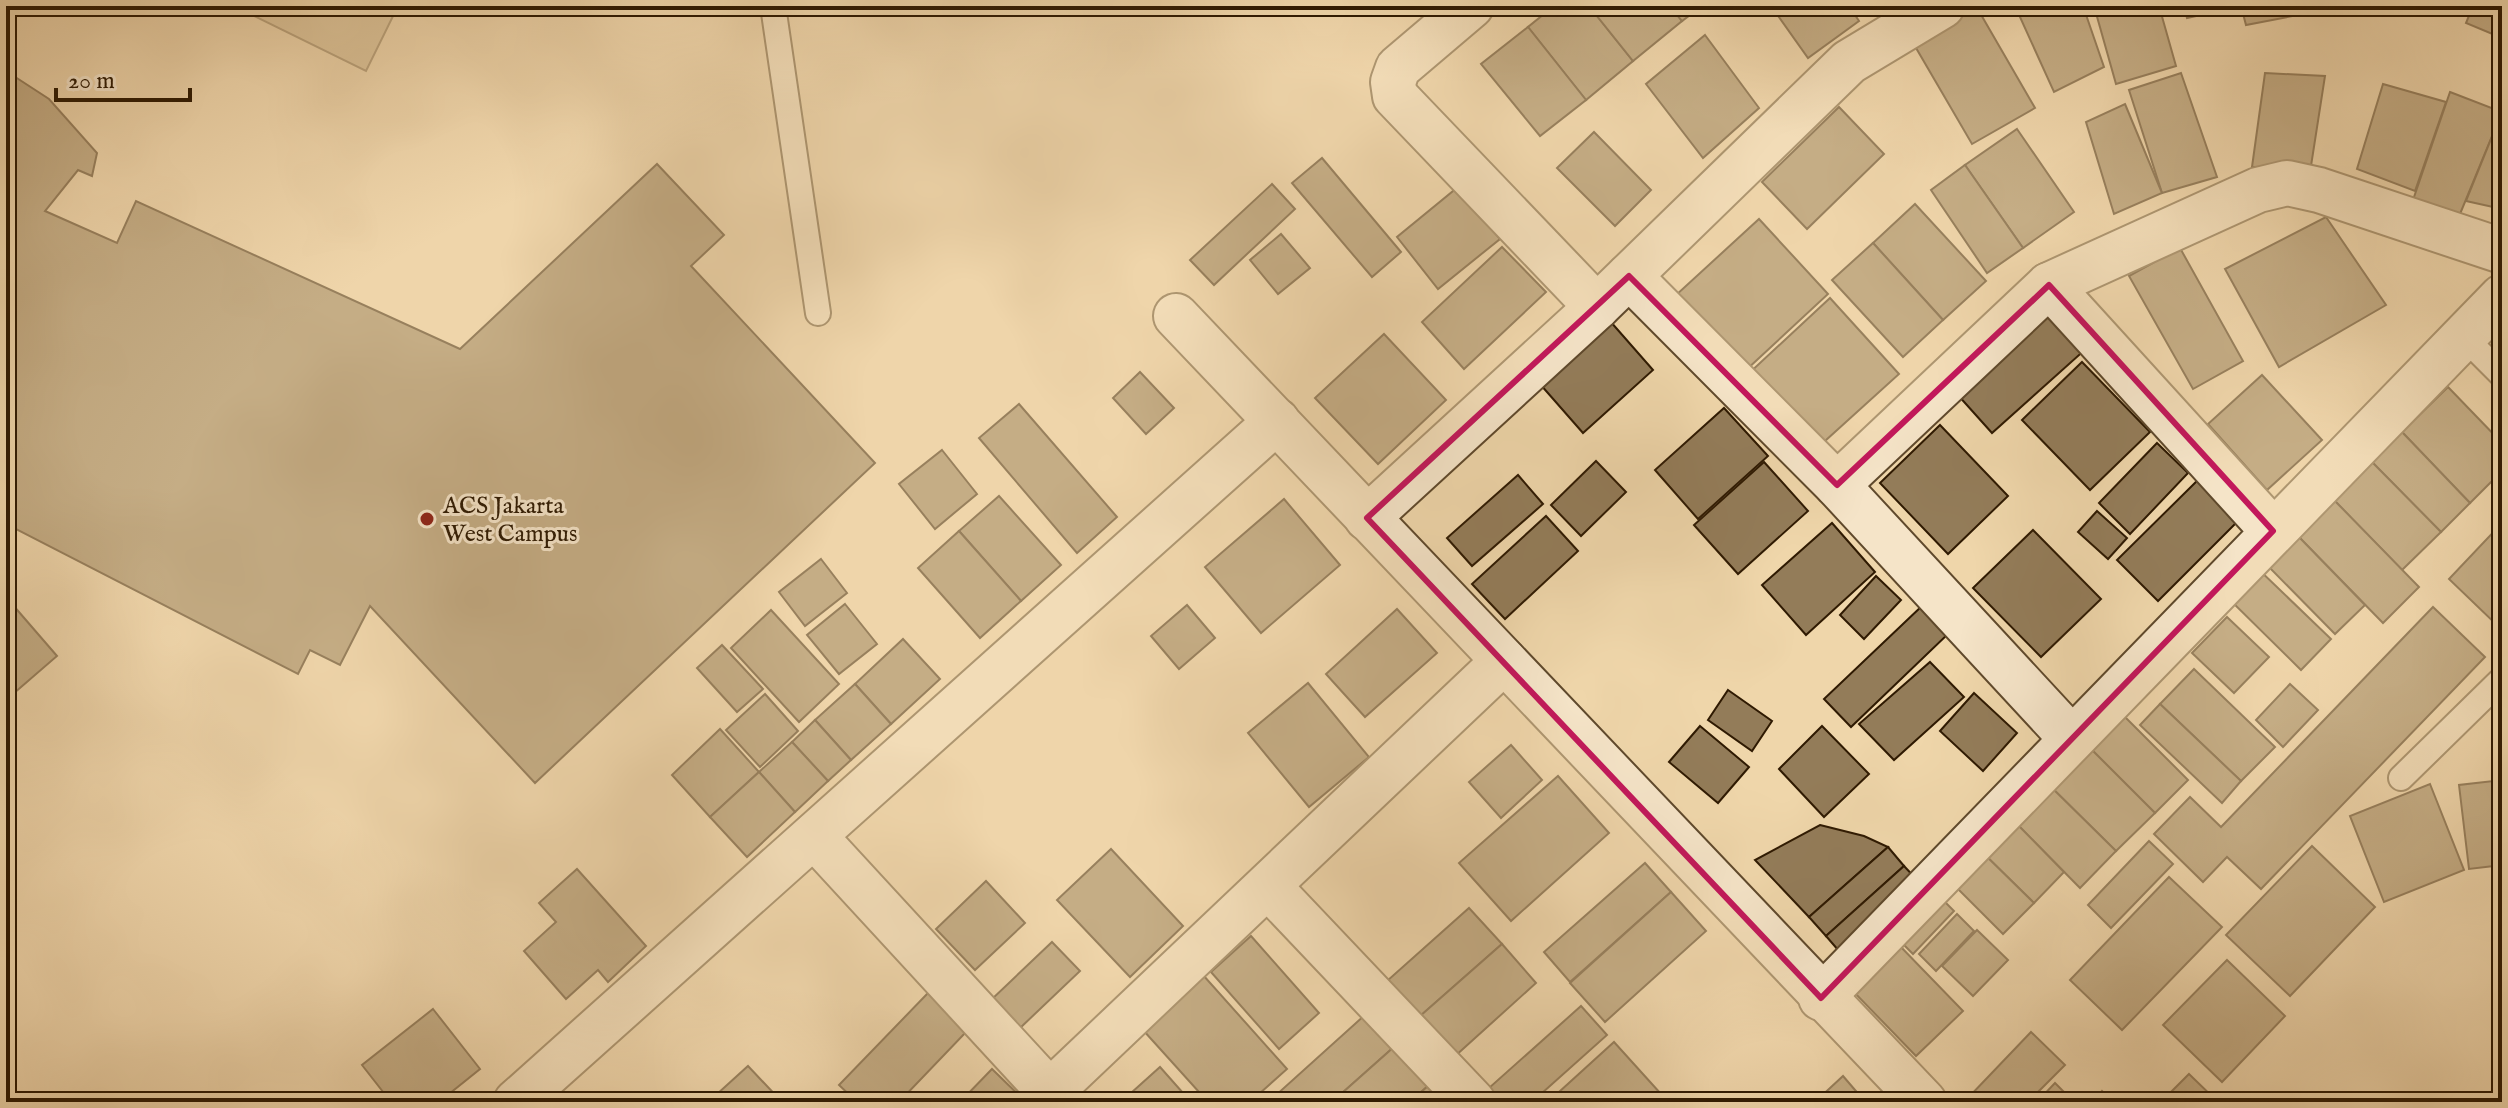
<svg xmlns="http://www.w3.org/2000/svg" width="2508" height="1108" viewBox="0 0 2508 1108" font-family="'IM FELL English',serif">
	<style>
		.green { fill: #ceb68d; stroke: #7e6848; stroke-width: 2 }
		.building { fill: #937c59; stroke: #2f1a02; stroke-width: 2 }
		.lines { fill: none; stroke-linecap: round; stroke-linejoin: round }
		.lane-casing { stroke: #5f492c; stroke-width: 28 }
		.street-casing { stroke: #5f492c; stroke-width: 48 }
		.lane { stroke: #f5e4c8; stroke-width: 24 }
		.street { stroke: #f5e4c8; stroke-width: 44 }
		.marked { fill: none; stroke: #c2185b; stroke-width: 6; stroke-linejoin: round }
		.poi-dot { fill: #8f2418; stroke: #f5e4c8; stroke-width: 3 }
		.labels { text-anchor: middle; stroke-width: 6; stroke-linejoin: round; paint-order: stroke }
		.poi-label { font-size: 24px; fill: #2f1a02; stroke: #f5e4c8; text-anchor: start }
	</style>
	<rect width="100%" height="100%" fill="#efd6aa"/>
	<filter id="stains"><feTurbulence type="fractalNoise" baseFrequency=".0025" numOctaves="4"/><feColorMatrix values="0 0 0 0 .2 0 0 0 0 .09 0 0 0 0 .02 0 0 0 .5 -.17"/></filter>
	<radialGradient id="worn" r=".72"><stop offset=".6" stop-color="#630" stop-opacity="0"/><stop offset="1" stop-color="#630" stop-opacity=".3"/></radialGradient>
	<!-- green -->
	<path class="green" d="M234,6H398L366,71Z"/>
	<!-- building -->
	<g class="building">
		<path d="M1554,6H1589L1633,61L1586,100L1528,27Z"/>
		<path d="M1589,6H1670L1682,21L1633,61Z"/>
		<path d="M1670,6H1702L1682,21Z"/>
		<path d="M1771,6H1849L1859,21L1808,58Z"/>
		<path d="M1971,6H1976L2035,108L1972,144L1912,41Z"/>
		<path d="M2015,6H2083L2104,67L2054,92Z"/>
		<path d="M2094,6H2159L2176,66L2116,84Z"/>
		<path d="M2184,6H2237V7L2187,18Z"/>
		<path d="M2241,6H2299L2298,15L2246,25Z"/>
		<path d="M2473,6H2502V38L2466,23Z"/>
		<path d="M1528,27L1586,100L1540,136L1481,64Z"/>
		<path d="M1705,35L1759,108L1703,158L1646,84Z"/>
		<path d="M6,71L49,99L97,153L92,176L78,170L45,211L117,243L136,201L460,349L657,164L724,235L691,266L875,463L535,783L370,606L340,665L310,650L298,674L6,524Z"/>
		<path d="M2181,73L2217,177L2162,193L2129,90Z"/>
		<path d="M2265,73L2325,76L2311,166L2252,167Z"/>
		<path d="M2383,84L2446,102L2415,191L2357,169Z"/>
		<path d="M2450,92L2502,112L2460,214L2413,200Z"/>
		<path d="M2125,104L2162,193L2114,214L2086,122Z"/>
		<path d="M1839,107L1884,154L1807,229L1762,182Z"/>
		<path d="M2502,112V209L2466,201Z"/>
		<path d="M2017,129L2074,212L2023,248L1965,165Z"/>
		<path d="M1594,132L1651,190L1615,226L1557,168Z"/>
		<path d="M1322,158L1401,252L1372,277L1292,183Z"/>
		<path d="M1965,165L2023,248L1987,273L1931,190Z"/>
		<path d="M1272,184L1295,209L1214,285L1190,260Z"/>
		<path d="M1458,187L1500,239L1438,289L1397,237Z"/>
		<path d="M1915,204L1986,281L1943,320L1873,243Z"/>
		<path d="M2326,217L2386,305L2279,367L2225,269Z"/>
		<path d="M1759,219L1828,294L1745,371L1675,296Z"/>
		<path d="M1281,234L1310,268L1278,294L1250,260Z"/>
		<path d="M1873,243L1943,320L1903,357L1832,280Z"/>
		<path d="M1502,247L1546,292L1464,369L1422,322Z"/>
		<path d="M2180,248L2243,361L2193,389L2129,276Z"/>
		<path d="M1830,298L1899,374L1815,450L1746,376Z"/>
		<path d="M2053,308L2088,347L1992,433L1957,394Z"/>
		<path d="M1610,321L1653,370L1583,433L1540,384Z"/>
		<path d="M1384,334L1446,400L1378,464L1315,398Z"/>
		<path d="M2082,362L2150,432L2090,490L2022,420Z"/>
		<path d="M1140,372L1174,408L1146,434L1113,398Z"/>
		<path d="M2262,375L2322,440L2267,490L2208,424Z"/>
		<path d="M2448,387L2502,443V471L2470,503L2402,432Z"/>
		<path d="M1019,404L1117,517L1077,553L979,438Z"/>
		<path d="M1724,408L1768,456L1698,519L1655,470Z"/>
		<path d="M1940,425L2008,496L1948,554L1880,483Z"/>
		<path d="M2402,432L2470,503L2441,532L2372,462Z"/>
		<path d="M2157,443L2188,473L2130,534L2099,503Z"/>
		<path d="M942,450L977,494L935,529L899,484Z"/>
		<path d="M1596,461L1626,492L1581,536L1551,505Z"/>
		<path d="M1764,462L1808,511L1738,574L1694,525Z"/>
		<path d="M2372,462L2441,532L2402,570L2333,499Z"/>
		<path d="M2204,474L2245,514L2158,601L2117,560Z"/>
		<path d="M1518,475L1543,504L1472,566L1447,538Z"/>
		<path d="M999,496L1061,565L1021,601L959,531Z"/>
		<path d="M1284,499L1340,565L1261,633L1205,567Z"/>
		<path d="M2333,499L2419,587L2383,623L2297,535Z"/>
		<path d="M2097,511L2127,538L2108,559L2078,532Z"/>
		<path d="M1546,516L1578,551L1505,619L1472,584Z"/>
		<path d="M1832,523L1875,572L1806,635L1762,585Z"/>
		<path d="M2502,523V630L2449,579Z"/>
		<path d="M2033,530L2101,599L2041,657L1973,588Z"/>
		<path d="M959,531L1021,601L980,638L918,568Z"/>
		<path d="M2297,535L2365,605L2335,634L2267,565Z"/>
		<path d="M821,559L847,593L805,626L779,592Z"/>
		<path d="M2254,565L2331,639L2301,670L2225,595Z"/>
		<path d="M1876,576L1901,600L1864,639L1840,615Z"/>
		<path d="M6,597L57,656L6,700Z"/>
		<path d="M845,604L877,644L839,674L807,635Z"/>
		<path d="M1187,605L1215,638L1179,669L1151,636Z"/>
		<path d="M1923,605L1949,633L1851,727L1824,699Z"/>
		<path d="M2433,607L2485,657L2261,889L2227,857L2203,882L2154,834L2190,797L2221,827Z"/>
		<path d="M1397,609L1437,653L1365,717L1326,674Z"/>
		<path d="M771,610L839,684L799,722L731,648Z"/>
		<path d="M2227,617L2269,657L2234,693L2192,653Z"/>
		<path d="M903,639L940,679L891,724L855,684Z"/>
		<path d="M722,645L763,689L737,712L697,668Z"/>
		<path d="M1930,662L1964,697L1894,760L1859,724Z"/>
		<path d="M2194,669L2275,747L2241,781L2160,704Z"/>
		<path d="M1308,683L1369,757L1309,807L1248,733Z"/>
		<path d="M855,684L891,724L851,760L815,720Z"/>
		<path d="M2290,684L2318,710L2283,747L2256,720Z"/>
		<path d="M1728,690L1772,721L1752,751L1708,720Z"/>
		<path d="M1974,693L2017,733L1983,771L1940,731Z"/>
		<path d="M765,694L798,731L760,767L726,730Z"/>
		<path d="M2160,704L2241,781L2222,803L2140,725Z"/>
		<path d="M2119,711L2188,780L2155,813L2086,744Z"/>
		<path d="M815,720L851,760L828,781L792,742Z"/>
		<path d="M1700,726L1749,767L1718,803L1669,762Z"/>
		<path d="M1822,726L1869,774L1824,817L1779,769Z"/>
		<path d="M720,729L759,772L710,817L672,775Z"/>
		<path d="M792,742L828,781L795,812L759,772Z"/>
		<path d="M2086,744L2155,813L2116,851L2047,783Z"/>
		<path d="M1511,745L1542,780L1501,818L1469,782Z"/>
		<path d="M759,772L795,812L747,857L710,817Z"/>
		<path d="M1558,776L1609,833L1511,921L1459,863Z"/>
		<path d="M2502,780V865L2469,869L2459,785Z"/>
		<path d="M2047,783L2116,851L2080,888L2012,819Z"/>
		<path d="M2430,784L2464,870L2384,902L2350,816Z"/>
		<path d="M2012,819L2064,872L2034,903L1980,850Z"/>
		<path d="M1820,825L1864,836L1888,847L1809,917L1755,860Z"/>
		<path d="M2149,841L2173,864L2111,928L2088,905Z"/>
		<path d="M2312,846L2375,907L2290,996L2226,935Z"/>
		<path d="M1888,847L1904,866L1826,936L1809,917Z"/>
		<path d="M1111,849L1183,926L1130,977L1057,900Z"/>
		<path d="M1980,850L2034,903L2003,934L1950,881Z"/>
		<path d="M1645,863L1671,892L1570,982L1544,952Z"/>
		<path d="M1904,866L1918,881L1839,951L1826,936Z"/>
		<path d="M577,869L646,946L608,982L598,970L566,999L524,951L556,922L539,903Z"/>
		<path d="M2169,877L2222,927L2122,1030L2070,980Z"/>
		<path d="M986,881L1025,923L975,970L936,929Z"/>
		<path d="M1934,891L1954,911L1913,954L1893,934Z"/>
		<path d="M1671,892L1706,931L1605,1022L1570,983Z"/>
		<path d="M1469,908L1502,944L1419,1017L1387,981Z"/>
		<path d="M1957,914L1974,931L1936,971L1919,954Z"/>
		<path d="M1977,930L2008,960L1973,996L1942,966Z"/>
		<path d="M1251,936L1319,1013L1279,1049L1211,972Z"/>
		<path d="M1052,942L1080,971L1019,1029L991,1000Z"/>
		<path d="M1502,944L1536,983L1454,1057L1419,1017Z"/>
		<path d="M1898,944L1963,1011L1916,1056L1851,989Z"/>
		<path d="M2227,960L2285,1016L2222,1082L2163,1025Z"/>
		<path d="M1203,975L1287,1069L1250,1102H1208L1143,1030Z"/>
		<path d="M928,993L967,1031L899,1102H857L839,1085Z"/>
		<path d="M1581,1006L1607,1035L1532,1102H1501L1489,1088Z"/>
		<path d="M433,1009L480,1069L439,1102H391L362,1065Z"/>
		<path d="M1366,1014L1395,1046L1332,1102H1280L1275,1096Z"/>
		<path d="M2031,1032L2065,1065L2028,1102H1968L1966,1100Z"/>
		<path d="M1614,1042L1661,1094L1652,1102H1548Z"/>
		<path d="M1395,1046L1429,1085L1410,1102H1332Z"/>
		<path d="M748,1066L782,1102H723L716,1095Z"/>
		<path d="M1160,1067L1191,1102H1121Z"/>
		<path d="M992,1069L1026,1102H960Z"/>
		<path d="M2189,1074L2218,1102L2164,1099Z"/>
		<path d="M1843,1076L1861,1097L1855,1102H1815Z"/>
		<path d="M2055,1083L2070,1098L2066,1102H2037Z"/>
		<path d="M1429,1085L1445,1102H1410Z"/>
		<path d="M2102,1091L2114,1102H2092Z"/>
	</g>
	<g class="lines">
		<!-- lane casing -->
		<g class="lane-casing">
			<g id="lane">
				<path d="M773,6L818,313"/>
				<path d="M2464,337L2502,375"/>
				<path d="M2401,778L2502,679"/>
			</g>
		</g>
		<!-- street casing -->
		<g class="street-casing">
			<g id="street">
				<path d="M1471,6L1398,68L1393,82L1395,96L1597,307"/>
				<path d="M1629,276L1837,485L2072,739"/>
				<path d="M2049,285L2273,531"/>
				<path d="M1176,316L1924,1102"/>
				<path d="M1837,485L2049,285L2258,190L2287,183L2319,190L2502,251"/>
				<path d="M1367,518L1597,307L1849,62L1942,6"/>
				<path d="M814,836L1059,1102"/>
				<path d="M1268,886L1473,1102"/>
				<path d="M1821,998L2502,297"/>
				<path d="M1050,1092L1504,661"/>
				<path d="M516,1102L1277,421"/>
			</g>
		</g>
		<!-- lane -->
		<use href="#lane" class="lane"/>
		<!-- street -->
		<use href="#street" class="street"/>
	</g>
	<!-- marked area -->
	<path d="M0 0H2508V1108H0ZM1629,276L1837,485L2049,285L2273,531L1821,998L1367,518Z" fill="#efd6aa" fill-opacity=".55" fill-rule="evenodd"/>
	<path class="marked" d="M1629,276L1837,485L2049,285L2273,531L1821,998L1367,518Z"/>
	<!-- markers -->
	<circle class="poi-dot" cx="427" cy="519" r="8"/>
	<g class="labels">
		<!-- poi labels -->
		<g class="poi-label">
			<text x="443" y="513">ACS Jakarta<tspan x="443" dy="28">West Campus</tspan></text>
		</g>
	</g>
	<!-- margin -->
	<rect width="2508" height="1108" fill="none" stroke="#efd6aa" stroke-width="32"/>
	<rect x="8" y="8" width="2492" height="1092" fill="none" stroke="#2f1a02" stroke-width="4"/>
	<rect x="16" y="16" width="2476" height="1076" fill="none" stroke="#2f1a02" stroke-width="2"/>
	<!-- scale -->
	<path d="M56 88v12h134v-12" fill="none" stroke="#2f1a02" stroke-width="4"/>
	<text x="68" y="88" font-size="24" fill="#2f1a02" stroke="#f5e4c8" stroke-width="6" paint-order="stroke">20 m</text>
	<rect width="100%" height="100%" filter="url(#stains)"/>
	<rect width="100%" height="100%" fill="url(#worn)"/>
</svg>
